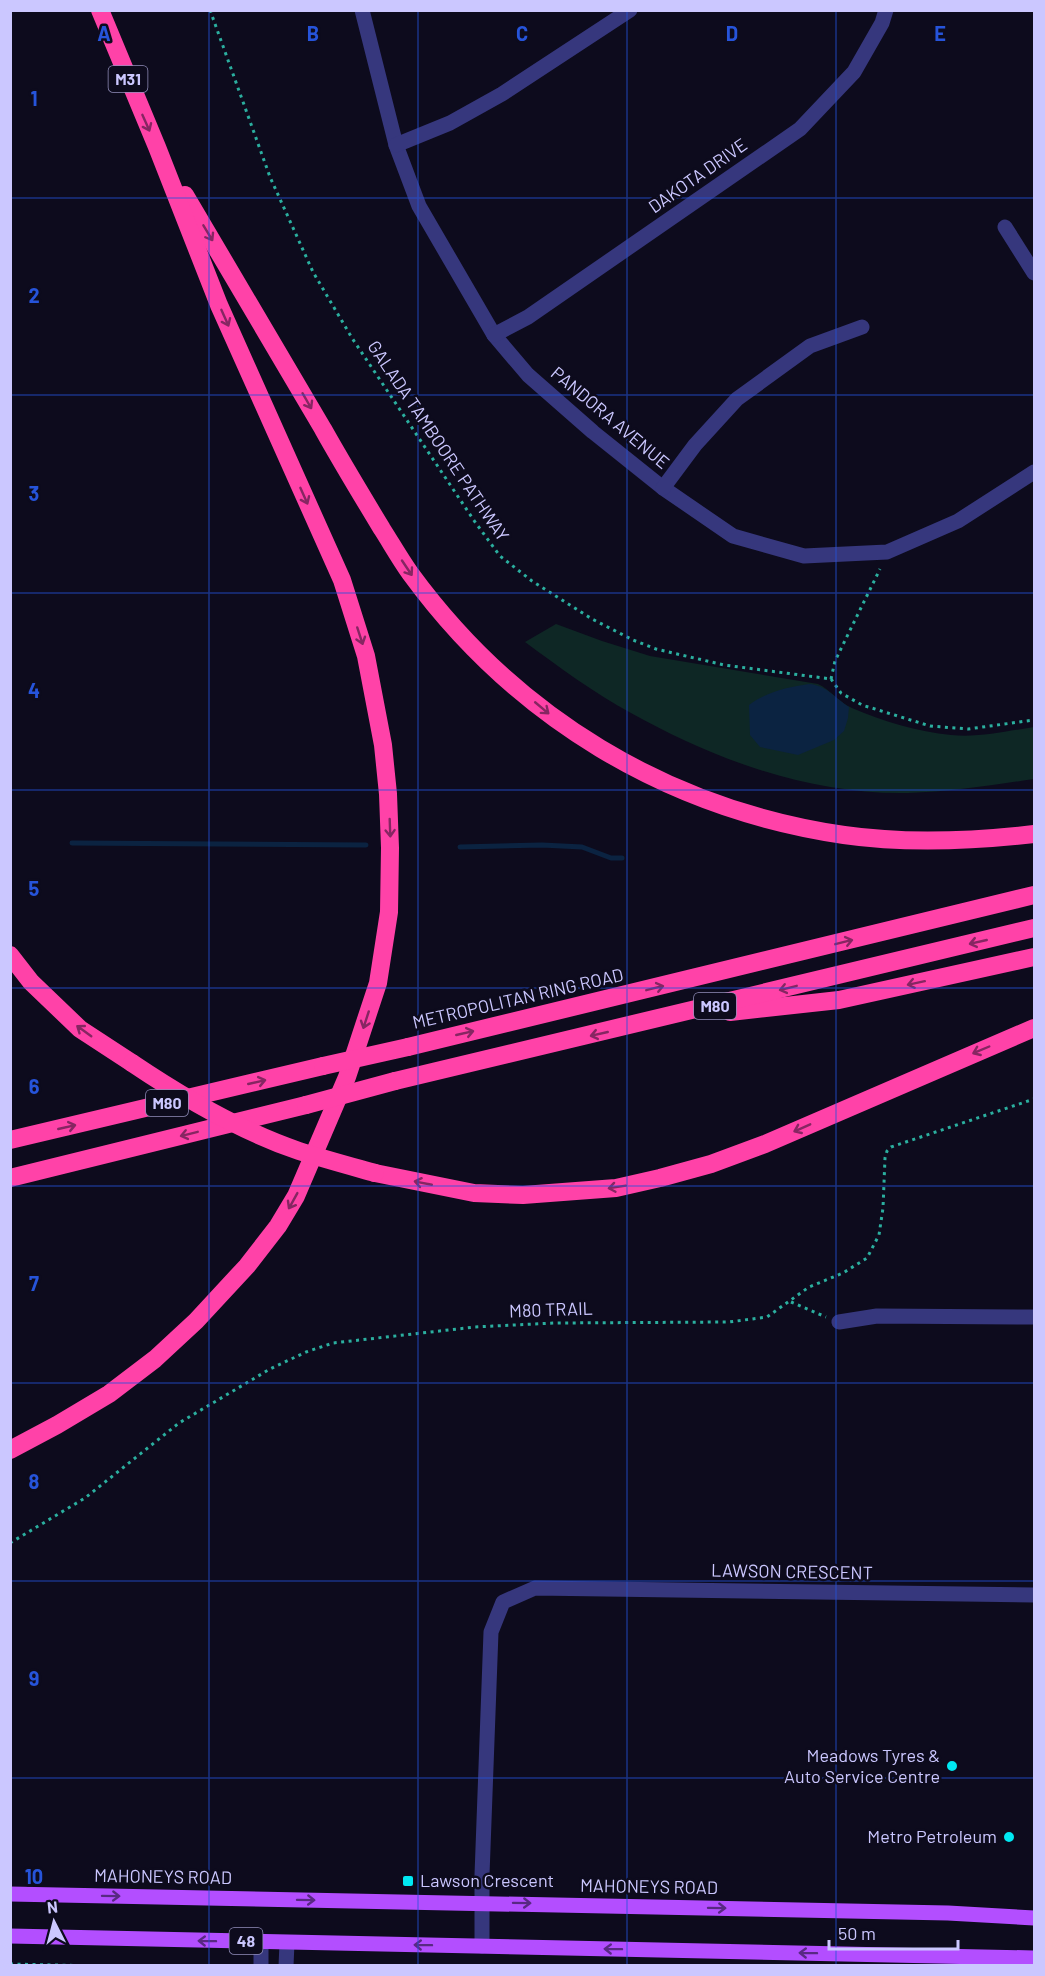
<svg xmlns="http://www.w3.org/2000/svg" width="1045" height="1976" viewBox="0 0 1045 1976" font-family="Barlow,sans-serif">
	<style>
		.green { fill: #0e2725 }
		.water { fill: #0b2341 }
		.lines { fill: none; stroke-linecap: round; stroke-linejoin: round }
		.stream { stroke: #0b2341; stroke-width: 5 }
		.path { stroke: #2baf9f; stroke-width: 3; stroke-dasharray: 3 4.5; stroke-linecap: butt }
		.minor { stroke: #36377d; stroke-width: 15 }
		.primary { stroke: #b34eff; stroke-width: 15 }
		.motorway { stroke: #ff42a8; stroke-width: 18 }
		.motorway-bridge { stroke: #ff42a8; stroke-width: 18 }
		.oneway { stroke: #862662 }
		.oneway2 { stroke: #582983 }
		.grid { fill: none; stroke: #2654da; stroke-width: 1.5; stroke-opacity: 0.55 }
		.poi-dot { fill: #00e8f2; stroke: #0d0b1d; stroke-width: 2 }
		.labels { text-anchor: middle; stroke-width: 5; stroke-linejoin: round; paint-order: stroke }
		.shield { fill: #0d0b1d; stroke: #928fbb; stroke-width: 1.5 }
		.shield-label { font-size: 16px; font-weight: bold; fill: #cbc7ff }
		.street-label { font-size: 18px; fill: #cbc7ff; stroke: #0d0b1d }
		.poi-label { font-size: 18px; fill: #cbc7ff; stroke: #0d0b1d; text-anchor: end }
		.grid-label { font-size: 20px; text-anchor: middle; font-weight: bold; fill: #2654da; stroke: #0d0b1d; stroke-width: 5; stroke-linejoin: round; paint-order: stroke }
	</style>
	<rect width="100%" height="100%" fill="#0d0b1d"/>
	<!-- green -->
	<path class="green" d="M556,624L602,641L650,656L818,684C831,690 838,702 852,708C882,721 918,732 951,735C978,738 1007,731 1034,727V779C993,785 950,792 908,793C811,795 715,760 631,713C594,693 559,667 525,642Z"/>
	<!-- water -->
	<path class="water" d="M809,684C826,685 835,698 849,707L848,718L844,731L834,740L798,755L760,747L750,735L749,705C766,692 788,687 809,684Z"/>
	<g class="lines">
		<!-- stream -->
		<g class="stream">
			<path d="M72,843L366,845"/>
			<path d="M460,847L542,845L582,847L611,858H622"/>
		</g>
		<!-- path -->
		<g class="path">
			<path d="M210,10L270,177L313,272L352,338L475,522L500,556L532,581L592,619L633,640L656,649L724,665L831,679"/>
			<path d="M831,679L841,693L862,705L930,726L968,729L1034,720"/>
			<path d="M831,679L835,661L880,569"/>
			<path d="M791,1302L826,1317"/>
			<path d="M10,1543L85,1498L179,1423L270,1369L306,1352L333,1343L475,1327L555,1323L729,1322L767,1317L809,1287L843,1273L867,1258L879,1235L883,1208L885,1158L887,1151L891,1147L1034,1099"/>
			<path d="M10,1964L101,1966"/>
		</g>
		<!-- minor -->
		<g class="minor">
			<path d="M362,10L396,145L419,206L494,335L528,375L593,432L663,488L733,536L804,556L887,552L958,521L1034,472"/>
			<path d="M396,145L450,123L502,94L630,10"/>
			<path d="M1005,227L1034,273"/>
			<path d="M494,335L528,317L800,129L854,72L882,23L886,10"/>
			<path d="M663,488L695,445L737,399L810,346L862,327"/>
			<path d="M839,1322L877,1316L1034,1317"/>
			<path d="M482,1946V1875L491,1632L503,1602L535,1588L1034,1595"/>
			<path d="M261,1966V1942"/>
			<path d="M286,1966L287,1943"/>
		</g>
		<!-- primary -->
		<g class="primary">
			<path d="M10,1894L948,1913L1034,1918"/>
			<path d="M10,1936L1034,1958"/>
		</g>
		<!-- motorway -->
		<g class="motorway">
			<path d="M185,195C231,273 277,351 323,429C342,463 362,496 382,529C391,543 400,559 410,573C515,717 667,809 844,835C906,844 973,841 1034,834"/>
			<path d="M10,955L31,982L80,1029L132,1063"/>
			<path d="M730,1012L839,1000L1034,957"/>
			<path d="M408,1047L1034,895"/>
			<path d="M395,1081L1034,928"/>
			<path d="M10,1140L323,1066"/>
			<path d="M375,1173L474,1193L523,1195L616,1188L660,1178L711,1164L765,1144L1034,1028"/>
			<path d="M10,1178L306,1105"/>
			<path d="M10,1450L57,1425L109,1394L155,1359L196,1321L247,1266L278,1226L296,1196L347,1077L378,983L389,912L390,848L388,794L383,745L366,656L342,580L219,305L157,147L100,10"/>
		</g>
		<!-- motorway-bridge -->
		<g class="motorway-bridge">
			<path d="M132,1063C184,1098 240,1131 299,1151C324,1159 350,1166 375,1173"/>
			<path d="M323,1066L408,1047"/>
			<path d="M306,1105L395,1081"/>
		</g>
	</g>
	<!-- one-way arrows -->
	<defs><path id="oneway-shaft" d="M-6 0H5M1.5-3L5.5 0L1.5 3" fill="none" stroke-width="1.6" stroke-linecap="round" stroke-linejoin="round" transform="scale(1.5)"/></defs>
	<g class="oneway">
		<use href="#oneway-shaft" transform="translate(146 123) rotate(66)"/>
		<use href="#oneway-shaft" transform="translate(208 233) rotate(59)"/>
		<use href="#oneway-shaft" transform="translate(225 318) rotate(66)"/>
		<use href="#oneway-shaft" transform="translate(307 401) rotate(60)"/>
		<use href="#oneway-shaft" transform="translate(304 496) rotate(66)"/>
		<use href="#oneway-shaft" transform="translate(407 568) rotate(56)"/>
		<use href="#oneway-shaft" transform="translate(360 636) rotate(72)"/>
		<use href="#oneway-shaft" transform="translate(542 708) rotate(40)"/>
		<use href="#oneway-shaft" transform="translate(390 828) rotate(88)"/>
		<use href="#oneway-shaft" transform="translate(844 942) rotate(-14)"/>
		<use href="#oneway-shaft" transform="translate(978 942) rotate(167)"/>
		<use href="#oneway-shaft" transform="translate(916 983) rotate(168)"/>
		<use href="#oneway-shaft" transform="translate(655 988) rotate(-14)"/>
		<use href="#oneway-shaft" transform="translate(788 988) rotate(166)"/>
		<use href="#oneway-shaft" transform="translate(366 1020) rotate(108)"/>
		<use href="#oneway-shaft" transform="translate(84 1031) rotate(-144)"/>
		<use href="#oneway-shaft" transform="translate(465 1033) rotate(-13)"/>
		<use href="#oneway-shaft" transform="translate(599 1034) rotate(167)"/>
		<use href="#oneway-shaft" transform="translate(981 1050) rotate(157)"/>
		<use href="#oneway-shaft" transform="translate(257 1082) rotate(-13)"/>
		<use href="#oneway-shaft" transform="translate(67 1127) rotate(-13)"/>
		<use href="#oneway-shaft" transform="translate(802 1128) rotate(156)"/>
		<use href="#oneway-shaft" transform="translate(189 1134) rotate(166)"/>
		<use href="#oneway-shaft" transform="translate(423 1183) rotate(-169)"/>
		<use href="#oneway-shaft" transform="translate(617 1187) rotate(171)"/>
		<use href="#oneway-shaft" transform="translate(293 1201) rotate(119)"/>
	</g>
	<g class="oneway2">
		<use href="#oneway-shaft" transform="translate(111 1896) rotate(1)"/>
		<use href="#oneway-shaft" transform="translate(306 1900) rotate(1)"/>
		<use href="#oneway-shaft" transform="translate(522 1903) rotate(1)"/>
		<use href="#oneway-shaft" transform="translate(717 1908) rotate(1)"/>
		<use href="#oneway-shaft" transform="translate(207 1941) rotate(-179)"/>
		<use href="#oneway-shaft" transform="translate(423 1945) rotate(-179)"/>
		<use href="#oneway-shaft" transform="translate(613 1949) rotate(-179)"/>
		<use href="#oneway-shaft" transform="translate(808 1953) rotate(-179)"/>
	</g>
	<!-- grid -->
	<path class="grid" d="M209,10V1966M418,10V1966M627,10V1966M836,10V1966M10,198H1034M10,395H1034M10,593H1034M10,790H1034M10,988H1034M10,1186H1034M10,1383H1034M10,1581H1034M10,1778H1034"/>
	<!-- markers -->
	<g class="poi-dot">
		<circle cx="952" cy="1766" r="6"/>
		<circle cx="1009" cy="1837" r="6"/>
		<rect x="402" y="1875" width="12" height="12" rx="3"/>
	</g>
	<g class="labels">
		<!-- shield labels -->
		<g class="shield">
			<rect x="108.5" y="66" width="39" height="26" rx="4.5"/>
			<rect x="694" y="993" width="42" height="26" rx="4.5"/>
			<rect x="146" y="1090" width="42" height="26" rx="4.5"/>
			<rect x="229.5" y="1928" width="33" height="26" rx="4.5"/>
		</g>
		<g class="shield-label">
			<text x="128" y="85">M31</text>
			<text x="715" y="1012">M80</text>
			<text x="167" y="1109">M80</text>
			<text x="246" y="1947">48</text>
		</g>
		<!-- street labels -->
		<g class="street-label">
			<text transform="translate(698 176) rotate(-35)" y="6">DAKOTA DRIVE</text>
			<text transform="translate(610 418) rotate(40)" y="6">PANDORA AVENUE</text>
			<text transform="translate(438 441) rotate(56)" y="6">GALADA TAMBOORE PATHWAY</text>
			<text transform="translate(518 999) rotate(-13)" y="6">METROPOLITAN RING ROAD</text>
			<text transform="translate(551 1310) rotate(-2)" y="6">M80 TRAIL</text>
			<text transform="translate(792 1572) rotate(1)" y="6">LAWSON CRESCENT</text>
			<text transform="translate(163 1877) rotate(1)" y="6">MAHONEYS ROAD</text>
			<text transform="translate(649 1887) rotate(1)" y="6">MAHONEYS ROAD</text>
		</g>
		<!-- poi labels -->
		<g class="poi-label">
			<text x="940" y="1762">Meadows Tyres &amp;<tspan x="940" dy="21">Auto Service Centre</tspan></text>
			<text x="997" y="1843">Metro Petroleum</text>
			<text x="420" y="1887" text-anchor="start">Lawson Crescent</text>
		</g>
	</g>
	<g class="grid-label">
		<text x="104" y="41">A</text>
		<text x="313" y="41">B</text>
		<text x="522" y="41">C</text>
		<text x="732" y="41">D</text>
		<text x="940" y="41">E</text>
		<text x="34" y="106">1</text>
		<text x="34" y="303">2</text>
		<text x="34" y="501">3</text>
		<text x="34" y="698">4</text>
		<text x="34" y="896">5</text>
		<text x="34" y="1094">6</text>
		<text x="34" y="1291">7</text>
		<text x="34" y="1489">8</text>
		<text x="34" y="1686">9</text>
		<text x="34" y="1884">10</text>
	</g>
	<!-- border -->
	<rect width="1045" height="1976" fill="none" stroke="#cbc7ff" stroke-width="24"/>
	<!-- north arrow -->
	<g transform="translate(54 1922) rotate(354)" stroke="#0d0b1d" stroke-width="4.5" paint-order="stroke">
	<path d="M0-4.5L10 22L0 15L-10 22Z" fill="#cbc7ff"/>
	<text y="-9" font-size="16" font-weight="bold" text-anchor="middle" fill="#cbc7ff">N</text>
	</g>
	<!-- scale -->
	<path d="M829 1940v9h129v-9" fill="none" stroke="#cbc7ff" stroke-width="3"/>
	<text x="838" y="1940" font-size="18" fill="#cbc7ff" stroke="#0d0b1d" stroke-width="4.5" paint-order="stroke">50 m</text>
</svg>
